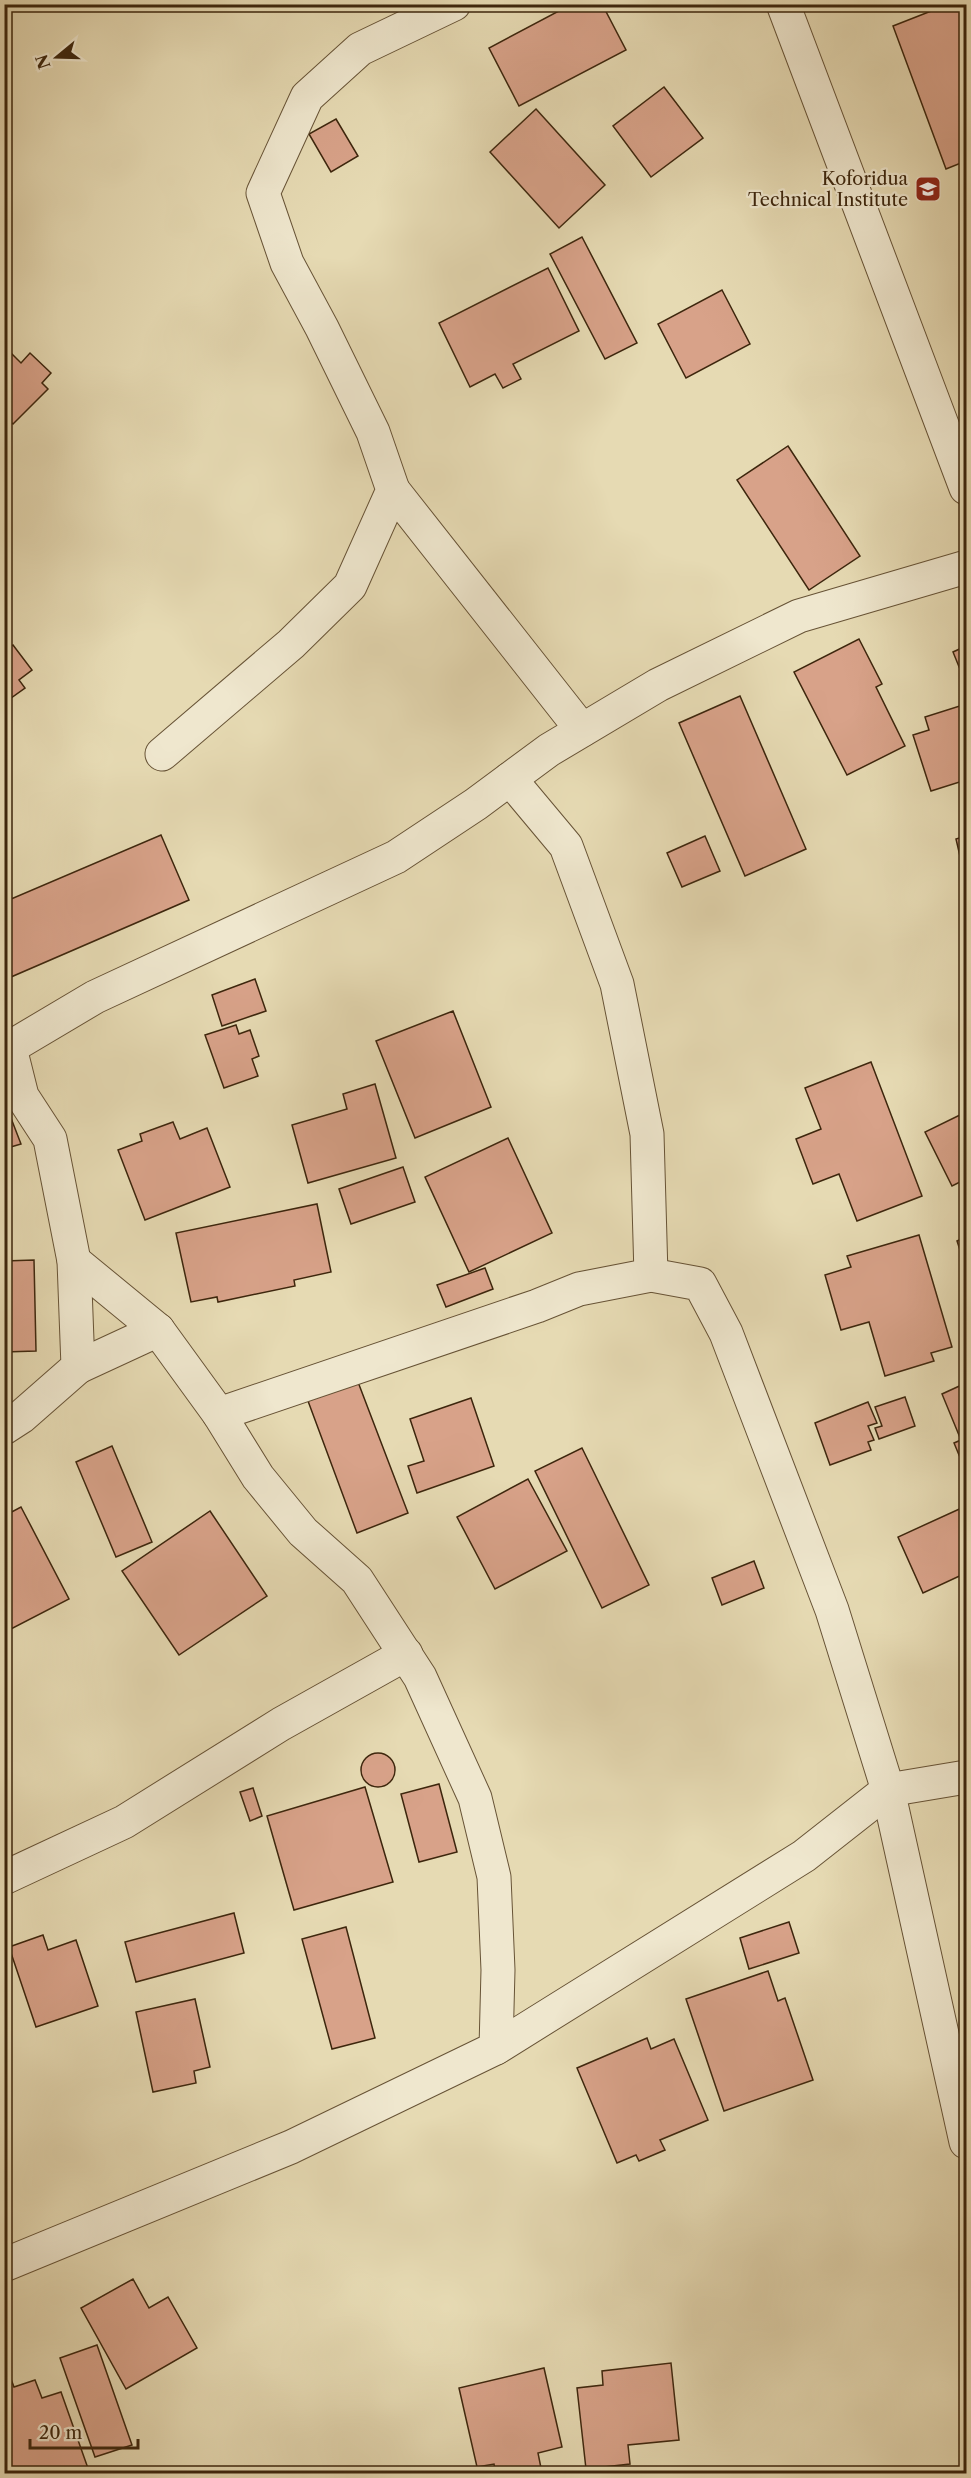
<svg xmlns="http://www.w3.org/2000/svg" width="971" height="2478" viewBox="0 0 971 2478" font-family="'Libre Caslon Text',serif">
	<style>
		.building { fill: #d8a289; stroke: #3d260d; stroke-width: 1.5 }
		.lines { fill: none; stroke-linecap: round; stroke-linejoin: round }
		.minor-casing { stroke: #675336; stroke-width: 35 }
		.minor { stroke: #efe7ce; stroke-width: 33 }
		.labels { text-anchor: middle; stroke-width: 4.5; stroke-linejoin: round; paint-order: stroke }
		.poi-label { font-size: 18px; fill: #3d260d; stroke: #efe7ce; text-anchor: end }
	</style>
	<rect width="100%" height="100%" fill="#e6dab3"/>
	<filter id="stains"><feTurbulence type="fractalNoise" baseFrequency=".00333" numOctaves="4"/><feColorMatrix values="0 0 0 0 .2 0 0 0 0 .09 0 0 0 0 .02 0 0 0 .5 -.17"/></filter>
	<radialGradient id="worn" r=".72"><stop offset=".6" stop-color="#630" stop-opacity="0"/><stop offset="1" stop-color="#630" stop-opacity=".3"/></radialGradient>
	<!-- building -->
	<g class="building">
		<path d="M572,4H602L626,50L519,106L489,48Z"/>
		<path d="M949,4H966V161L946,169L893,26Z"/>
		<path d="M664,87L703,138L651,177L613,126Z"/>
		<path d="M536,109L605,185L559,228L490,152Z"/>
		<path d="M336,119L358,156L331,172L309,134Z"/>
		<path d="M582,237L637,343L605,359L550,254Z"/>
		<path d="M548,268L579,331L513,364L521,379L503,388L495,374L470,387L439,323Z"/>
		<path d="M722,290L750,344L686,378L658,324Z"/>
		<path d="M10,352L21,363L30,353L51,373L42,383L48,389L13,424L4,416V358Z"/>
		<path d="M788,446L860,556L809,590L737,480Z"/>
		<path d="M859,639L882,684L876,687L905,746L847,775L794,672Z"/>
		<path d="M13,645L32,670L19,680L25,688L4,703V651Z"/>
		<path d="M966,646V678L964,679L953,652Z"/>
		<path d="M740,696L806,849L745,876L679,723Z"/>
		<path d="M966,704V780L931,791L913,735L929,730L925,717Z"/>
		<path d="M161,835L189,900L4,980V902Z"/>
		<path d="M705,836L720,871L682,887L667,853Z"/>
		<path d="M966,836V882L956,839Z"/>
		<path d="M255,979L266,1011L222,1026L212,995Z"/>
		<path d="M453,1011L491,1107L415,1138L376,1041Z"/>
		<path d="M236,1025L239,1034L250,1030L259,1056L252,1059L258,1076L224,1088L205,1035Z"/>
		<path d="M871,1062L922,1196L857,1221L839,1174L813,1184L796,1139L821,1129L805,1088Z"/>
		<path d="M375,1084L396,1158L308,1183L292,1125L347,1109L343,1094Z"/>
		<path d="M4,1100L21,1144L4,1149Z"/>
		<path d="M966,1112V1179L952,1186L925,1132Z"/>
		<path d="M173,1122L180,1139L207,1128L230,1187L145,1220L118,1150L142,1141L140,1134Z"/>
		<path d="M508,1138L552,1233L469,1272L425,1177Z"/>
		<path d="M403,1167L415,1202L351,1224L339,1189Z"/>
		<path d="M317,1204L331,1272L294,1280L295,1286L218,1302L217,1297L191,1302L176,1233Z"/>
		<path d="M919,1235L952,1347L931,1353L934,1361L885,1376L869,1322L841,1330L825,1275L851,1267L847,1256Z"/>
		<path d="M966,1237V1268L957,1241Z"/>
		<path d="M34,1260L36,1351L4,1352V1261Z"/>
		<path d="M485,1268L493,1289L446,1307L437,1285Z"/>
		<path d="M358,1382L408,1513L357,1533L308,1401Z"/>
		<path d="M966,1383V1466L964,1467L954,1443L961,1440L942,1394Z"/>
		<path d="M905,1397L915,1426L879,1439L875,1428L882,1426L875,1407Z"/>
		<path d="M471,1398L494,1466L417,1493L408,1466L424,1461L410,1419Z"/>
		<path d="M868,1402L877,1423L868,1426L874,1440L868,1442L871,1450L830,1465L815,1423Z"/>
		<path d="M112,1446L152,1542L116,1557L76,1462Z"/>
		<path d="M582,1448L649,1585L602,1608L535,1471Z"/>
		<path d="M528,1479L567,1551L495,1589L457,1517Z"/>
		<path d="M966,1506V1573L923,1593L898,1537Z"/>
		<path d="M21,1507L69,1599L9,1630L4,1621V1516Z"/>
		<path d="M210,1511L267,1596L179,1655L122,1571Z"/>
		<path d="M754,1561L764,1588L722,1605L712,1578Z"/>
		<circle cx="378" cy="1770" r="17"/>
		<path d="M439,1784L457,1852L419,1862L401,1794Z"/>
		<path d="M365,1787L393,1882L294,1910L267,1816Z"/>
		<path d="M253,1788L262,1816L250,1821L240,1792Z"/>
		<path d="M234,1913L244,1953L136,1982L125,1942Z"/>
		<path d="M789,1922L799,1953L749,1969L740,1938Z"/>
		<path d="M346,1927L375,2038L332,2049L302,1939Z"/>
		<path d="M43,1935L48,1950L76,1940L98,2006L36,2027L9,1947Z"/>
		<path d="M768,1971L778,2001L785,1998L813,2080L724,2111L686,1999Z"/>
		<path d="M195,1999L210,2067L194,2071L196,2083L153,2092L136,2012Z"/>
		<path d="M647,2038L651,2049L674,2039L708,2120L660,2140L665,2150L639,2161L636,2155L617,2163L577,2068Z"/>
		<path d="M133,2279L149,2308L168,2297L197,2348L126,2389L81,2308Z"/>
		<path d="M97,2345L132,2445L95,2457L60,2358Z"/>
		<path d="M671,2363L679,2440L628,2445L630,2464L586,2469L577,2388L603,2385L602,2371Z"/>
		<path d="M544,2368L562,2447L538,2453L542,2473L496,2474L494,2464L477,2467L459,2388Z"/>
		<path d="M8,2371L14,2387L35,2380L42,2398L61,2392L90,2474H4V2373Z"/>
	</g>
	<g class="lines">
		<!-- minor casing -->
		<g class="minor-casing">
			<g id="minor">
				<path d="M783,4L966,488"/>
				<path d="M393,490L582,730"/>
				<path d="M162,754L291,644L350,586L393,490L373,432L322,328L287,263L263,193L307,97L360,49L454,4"/>
				<path d="M4,1051L95,997L396,857L476,804L549,750L658,685L799,616L966,567"/>
				<path d="M74,1261L158,1330"/>
				<path d="M651,1275L700,1284L726,1333L832,1610L888,1790L966,2142"/>
				<path d="M219,1414L537,1306L579,1289L651,1275L647,1134L617,984L566,846L510,779"/>
				<path d="M4,1428L21,1417L78,1367L74,1261L50,1139L22,1096L10,1048"/>
				<path d="M4,1878L124,1822L281,1724L406,1654"/>
				<path d="M496,2048L804,1856L888,1790L966,1777"/>
				<path d="M4,2265L291,2147L496,2048L498,1970L494,1877L475,1798L420,1677L357,1580L303,1532L258,1477L219,1414L158,1330L78,1367"/>
			</g>
		</g>
		<!-- minor -->
		<use href="#minor" class="minor"/>
	</g>
	<!-- icons -->
	<defs>
		<g id="school-square" transform="scale(1.35)"><rect x="-9" y="-9" width="18" height="18" rx="4" fill="#8f2418" stroke="#efe7ce"/><path d="M0-5L7-2L0 1L-7-2ZM-4 1L0 2.5L4 1V4Q0 6-4 4Z" fill="#fff"/></g>
	</defs>
	<g fill-rule="evenodd">
		<use href="#school-square" x="928" y="189"/>
	</g>
	<g class="labels">
		<!-- poi labels -->
		<g class="poi-label">
			<text x="908" y="185">Koforidua<tspan x="908" dy="21">Technical Institute</tspan></text>
		</g>
	</g>
	<!-- margin -->
	<rect width="971" height="2478" fill="none" stroke="#e6dab3" stroke-width="24"/>
	<rect x="6" y="6" width="959" height="2466" fill="none" stroke="#3d260d" stroke-width="3"/>
	<rect x="12" y="12" width="947" height="2454" fill="none" stroke="#3d260d" stroke-width="1.5"/>
	<!-- north arrow -->
	<g transform="translate(57 57) rotate(251)" stroke="#efe7ce" stroke-width="4.5" paint-order="stroke">
	<path d="M0-4.5L10 22L0 15L-10 22Z" fill="#3d260d"/>
	<text y="-9" font-size="16" font-weight="bold" text-anchor="middle" fill="#3d260d">N</text>
	</g>
	<!-- scale -->
	<path d="M30 2439v9h108v-9" fill="none" stroke="#3d260d" stroke-width="3"/>
	<text x="39" y="2439" font-size="18" fill="#3d260d" stroke="#efe7ce" stroke-width="4.5" paint-order="stroke">20 m</text>
	<rect width="100%" height="100%" filter="url(#stains)"/>
	<rect width="100%" height="100%" fill="url(#worn)"/>
</svg>
